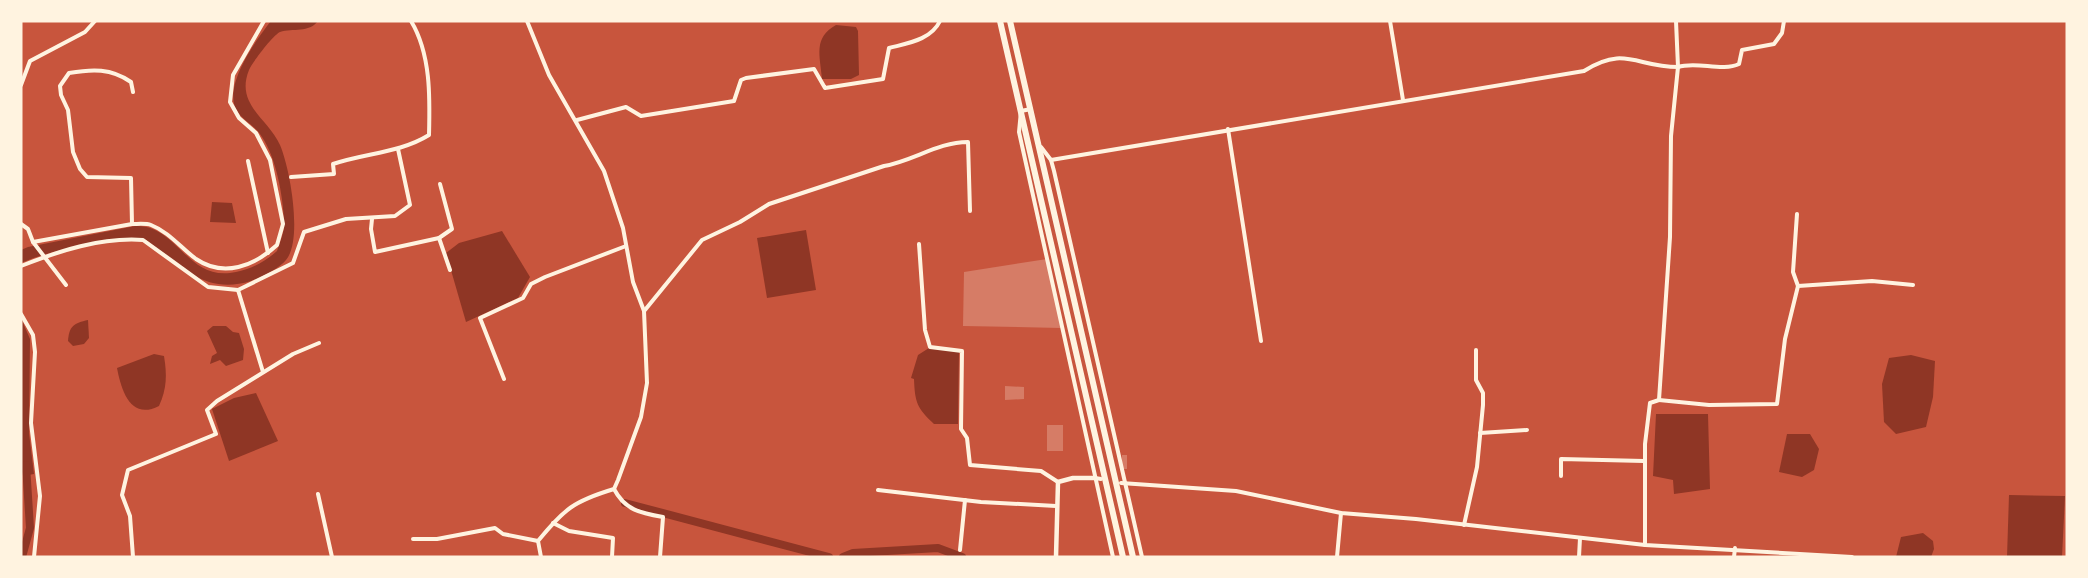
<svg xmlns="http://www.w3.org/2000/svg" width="2088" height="578" viewBox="0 0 2088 578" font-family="Quicksand,sans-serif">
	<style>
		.water { fill: #8f3625 }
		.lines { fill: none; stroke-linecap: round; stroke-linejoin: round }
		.canal { stroke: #8f3625; stroke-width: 8 }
		.building { fill: #d67c66 }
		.minor { stroke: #fff3e0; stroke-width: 4 }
		.tertiary { stroke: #fff3e0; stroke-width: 4.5 }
		.trunk { stroke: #fff3e0; stroke-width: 6 }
	</style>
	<rect width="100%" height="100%" fill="#c8553d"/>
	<!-- water -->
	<g class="water">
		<path d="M271,21H318C309,33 293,28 280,32C273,35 252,63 249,70C235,105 268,118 280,145C290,168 303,240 286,260C280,268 260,278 251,281C204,295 181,266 146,240L137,239C96,243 59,247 21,263V250L28,247L135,226C178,224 187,283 236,272C251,269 265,262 277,251C280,242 285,231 284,221C283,195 276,158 262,137C256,126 243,121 237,111C222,87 256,40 271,21Z"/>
		<path d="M836,25L856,27L858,31L859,75L851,79H822C820,55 813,38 836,25Z"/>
		<path d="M212,202L232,203L236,223L210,222Z"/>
		<path d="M806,230L816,290L767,298L757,238Z"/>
		<path d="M502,231L530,277L518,298L466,322L446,253L459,243Z"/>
		<path d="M21,318L30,339L29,433L34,474L23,476L21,467Z"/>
		<path d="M88,320L89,338L84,344L73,346L68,341C69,326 74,323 88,320Z"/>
		<path d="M213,326H226L233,332L239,333L244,349L243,360L226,366L220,360L210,364L212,356L217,353L207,331Z"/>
		<path d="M929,348L959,352L958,424H934C917,408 915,403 914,379L911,378L918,355Z"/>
		<path d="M154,354L164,356C167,375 167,388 159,406C130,421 121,389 117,368Z"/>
		<path d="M1911,355L1935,361L1933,397L1926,427L1896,434L1884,422L1882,384L1889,358Z"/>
		<path d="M256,393L278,441L229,461L212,409L234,398Z"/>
		<path d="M1656,414H1708L1710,489L1674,494L1673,480L1653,476Z"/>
		<path d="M1787,434H1810L1819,449L1814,470L1802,477L1779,472Z"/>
		<path d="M2009,495L2065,496L2062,557H2007Z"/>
		<path d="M1923,533L1933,541L1934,549L1931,557H1896L1901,537Z"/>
	</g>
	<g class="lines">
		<!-- canal -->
		<g class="canal">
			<path d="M625,503L829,557"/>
			<path d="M22,557L30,528L26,465"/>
			<path d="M843,557L853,553L938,548L962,557"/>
		</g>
	</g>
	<!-- building -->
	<g class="building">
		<path d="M1047,259L1061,328L963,326L964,272Z"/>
		<path d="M1005,386L1024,387V399L1005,400Z"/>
		<rect x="1047" y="425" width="16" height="26"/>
		<rect x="1122" y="455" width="5" height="14"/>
	</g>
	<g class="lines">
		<!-- minor -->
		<g class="minor">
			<path d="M527,21L549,75L604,171L623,228L633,282L644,311L647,383L641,417L618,480L614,489C574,501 564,509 538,541L541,557"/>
			<path d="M1390,21L1403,100"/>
			<path d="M21,85L30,61L85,32L95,21"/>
			<path d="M133,92L131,82C111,68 92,69 69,73L60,86L61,95L68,110L73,152L80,169L87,177L131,178L132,224C138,224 146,223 151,225C169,232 181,248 196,259C224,278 254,266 277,245L283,224L270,160L256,133L239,118L230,102L233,75L264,21"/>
			<path d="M1031,109L1021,111L1019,132L1113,557"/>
			<path d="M577,120L626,107L641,116L734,101L741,80L746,78L814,69L825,88L883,79L889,48C908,43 931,40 940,21"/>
			<path d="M1228,129L1261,341"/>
			<path d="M1041,147L1051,160L1054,171L1142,557"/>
			<path d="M1051,160L1584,71C1625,45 1636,67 1678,67L1676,21"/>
			<path d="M248,161L268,253"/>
			<path d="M291,177L334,174L333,164C365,153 400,153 429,135C430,98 431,54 411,21"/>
			<path d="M1797,214L1793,272L1798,286"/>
			<path d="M372,219L371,229L375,252L439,238L452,229L440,184"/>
			<path d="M21,224L28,229L33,242L66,285"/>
			<path d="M439,238L450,270"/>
			<path d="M33,242L132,224"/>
			<path d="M919,244L925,330L930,347L962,351L961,429L967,438L970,465L1041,471L1058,482"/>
			<path d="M21,266C59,251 101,237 143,240L208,287L238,290L293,263L304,232L346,219L395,216L410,205L398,149"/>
			<path d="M238,290L263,372"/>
			<path d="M645,310L702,240L740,222L769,204L884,166C913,161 938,142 968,142L970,211"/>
			<path d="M21,314L33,335L35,352L31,423L40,496L34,557"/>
			<path d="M504,379L480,318L523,298L531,284L545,277L626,246"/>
			<path d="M1659,400L1709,405L1777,404L1785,339L1798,286L1872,281L1913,285"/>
			<path d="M1480,433L1527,430"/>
			<path d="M1561,476V459L1644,461"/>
			<path d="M1095,478L1101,479"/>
			<path d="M1121,483L1236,491L1341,513L1416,519L1645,545L1852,557"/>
			<path d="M614,489C625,510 640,513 663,517L660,557"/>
			<path d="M878,490L981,502L1056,506"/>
			<path d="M318,494L332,557"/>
			<path d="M553,523L569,531L613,538L612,557"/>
			<path d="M1464,525L1477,467L1483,405V393L1476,380V350"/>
			<path d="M413,539H437L495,528L503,534L538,541"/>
			<path d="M1645,545V444L1650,403L1659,400L1670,237L1671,136L1678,67C1697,61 1722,72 1739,64L1742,50L1774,44L1782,33L1784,21"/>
			<path d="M960,550L965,500"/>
			<path d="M133,557L130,516L122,495L128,470L216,434L207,410L217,401L293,354L319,343"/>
			<path d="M1337,557L1341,513"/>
			<path d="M1579,557L1580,538"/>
			<path d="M1734,557L1735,548"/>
		</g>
		<!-- tertiary -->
		<path class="tertiary" d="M1056,557L1058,482L1073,478H1095"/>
		<!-- trunk -->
		<g class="trunk">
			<path d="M1000,21L1123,557"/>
			<path d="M1010,21L1133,557"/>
		</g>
	</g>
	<!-- border -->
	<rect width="2088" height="578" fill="none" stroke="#fff3e0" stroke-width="45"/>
</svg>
